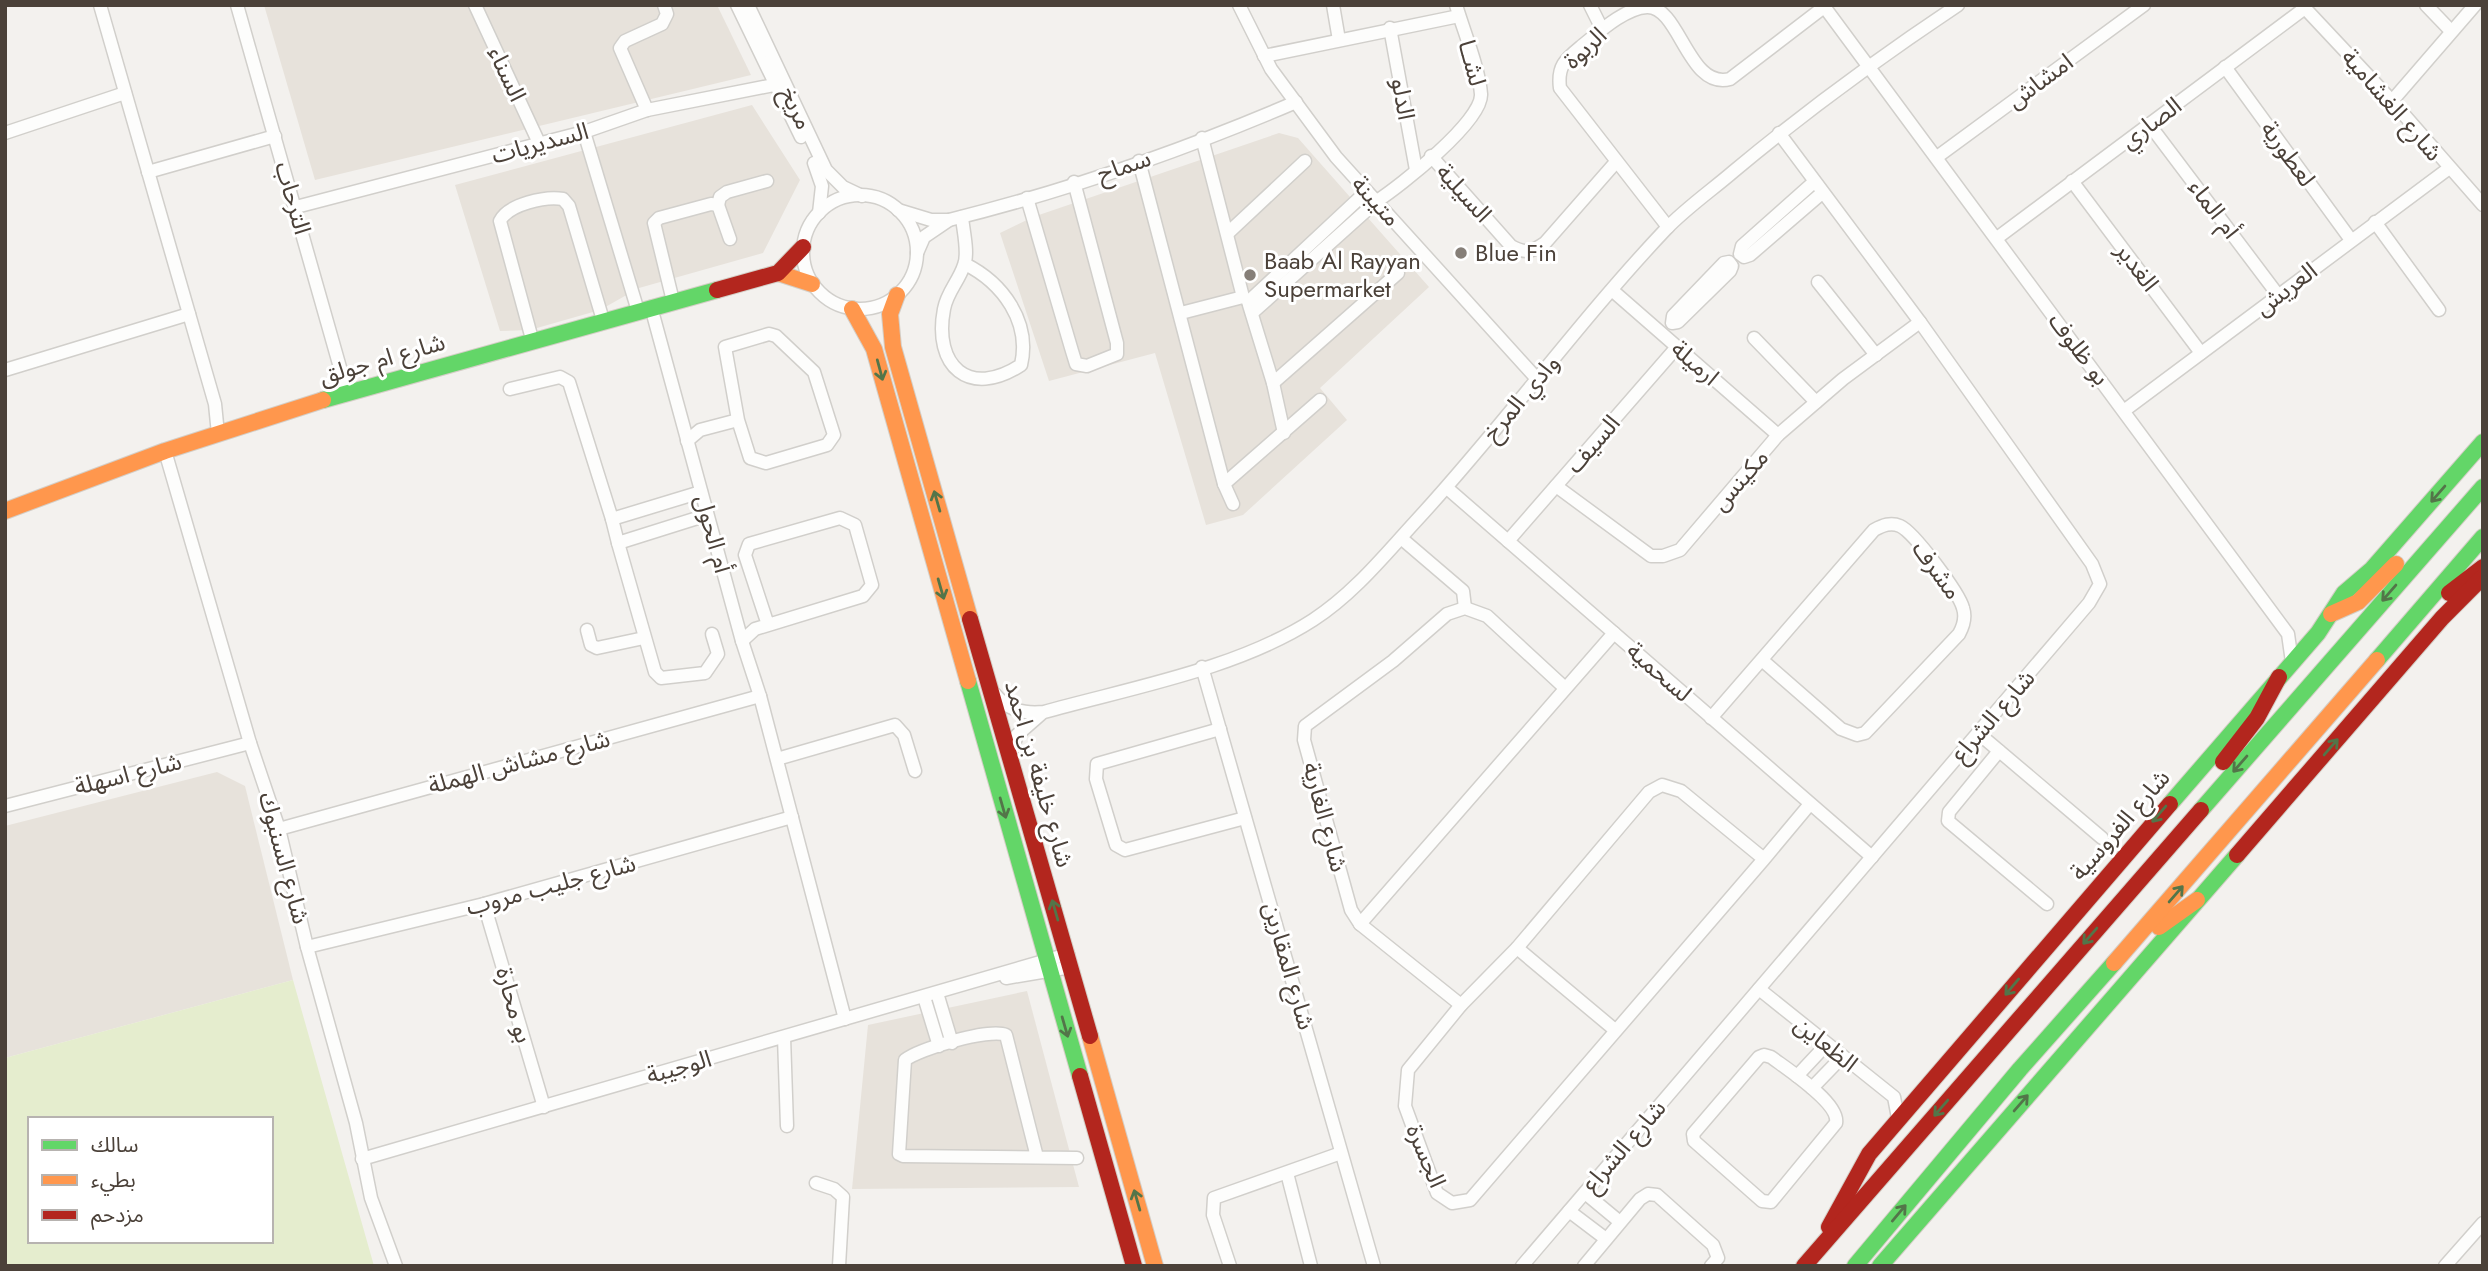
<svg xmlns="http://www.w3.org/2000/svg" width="2488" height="1271" viewBox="0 0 2488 1271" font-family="Jost,'Noto Sans Arabic',sans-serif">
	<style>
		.residential { fill: #e7e2db }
		.green { fill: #e5edce; fill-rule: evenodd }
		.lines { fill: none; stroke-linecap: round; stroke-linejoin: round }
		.street-casing { stroke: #d1cfcb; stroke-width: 15 }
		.fast-casing { stroke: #d4cec6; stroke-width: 18 }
		.slow-casing { stroke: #d4cec6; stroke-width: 18 }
		.jam-casing { stroke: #d4cec6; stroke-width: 18 }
		.street { stroke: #fdfdfc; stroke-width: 12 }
		.fast { stroke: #63d668; stroke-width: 16 }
		.slow { stroke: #ff974d; stroke-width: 16 }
		.jam { stroke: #b3261e; stroke-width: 16 }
		.oneway { stroke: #537549 }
		.poi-dot { fill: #867f78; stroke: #fff; stroke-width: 2.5 }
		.labels { text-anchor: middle; stroke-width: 6; stroke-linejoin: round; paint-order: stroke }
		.street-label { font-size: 24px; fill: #4b4139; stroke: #fff }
		.poi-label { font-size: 24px; fill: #4b4139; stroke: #fff; text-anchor: start }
	</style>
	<rect width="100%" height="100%" fill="#f3f1ee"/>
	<!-- residential -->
	<g class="residential">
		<path d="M264,5H717L751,75L315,180Z"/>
		<path d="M752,105L800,180L763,253L639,288L600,310L530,330L500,331L455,185Z"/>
		<path d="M1279,133L1298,138L1350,197L1345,202L1362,223L1368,218L1429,287L1320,388L1347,420L1243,515L1206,525L1155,353L1049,381L1000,233L1033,217Z"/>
		<path d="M217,772L245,786L293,980L5,1058V826Z"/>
		<path d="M1027,991L1079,1187L852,1189L868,1025Z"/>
	</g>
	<!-- green -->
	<path class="green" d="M293,980L374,1266H5V1058ZM30,1119H271V1241H30Z"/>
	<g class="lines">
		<!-- street casing -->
		<g class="street-casing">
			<g id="street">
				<path d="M100,5L215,404L218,434"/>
				<path d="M237,5L347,392"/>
				<path d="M475,5L539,143"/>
				<path d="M737,5L801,137"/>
				<path d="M748,5L826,170L843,187L862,196"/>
				<path d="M1239,5L1271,69L1336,157L1537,379"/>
				<path d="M1333,5L1339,40"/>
				<path d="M1590,5L1602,29"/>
				<path d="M1823,5L2288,634L2292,662"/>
				<path d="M2302,5L2392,101L2483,205"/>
				<path d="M2426,5L2451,31"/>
				<path d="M1390,28L1416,170"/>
				<path d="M1264,56L1459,16"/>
				<path d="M2225,67L2351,240"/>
				<path d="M2392,101L2475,5"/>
				<path d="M647,110L620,48L625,41L662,24L667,14L664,5"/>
				<path d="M2149,124L2278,295"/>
				<path d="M584,132L638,311"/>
				<path d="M5,133L125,93"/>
				<path d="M1431,156L1511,246C1525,254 1532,252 1545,243L1616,162"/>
				<path d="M1937,157L2144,5"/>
				<path d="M1139,161L1224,484L1233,504"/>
				<path d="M814,163L822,186L819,213"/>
				<path d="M148,172L275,136"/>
				<path d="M2072,181L2201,353"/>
				<path d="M1814,182L1742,246L1740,254L1744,257L1750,255L1822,193"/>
				<circle cx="860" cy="252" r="57"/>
				<path d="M1027,198L1072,351L1076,364L1087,366L1117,354V343L1074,182"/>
				<path d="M718,205L720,197L727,192L767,181"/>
				<path d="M296,207L584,132L647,110L784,83"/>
				<path d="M898,210L931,220H949"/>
				<path d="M962,217C963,230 969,253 964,265C959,281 947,292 944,309C933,366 969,399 1021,365C1031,322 1003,283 965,264"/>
				<path d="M2375,222L2439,310"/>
				<path d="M1668,227L1560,88C1557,65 1566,59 1583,45C1599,32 1625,8 1647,7C1680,6 1688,90 1730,79L1824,7"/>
				<path d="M1228,233L1305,161"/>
				<path d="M1997,238L2305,8"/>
				<path d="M917,253L924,237L949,220C1066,191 1184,150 1296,102"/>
				<path d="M1729,262L1732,266L1730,271L1678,322L1672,323L1673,316L1724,263Z"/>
				<path d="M1818,282L1876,355"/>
				<path d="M1613,291L1778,435"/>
				<path d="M673,301L654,223L659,218L711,204L718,205L730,239"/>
				<path d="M1248,302L1366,192"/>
				<path d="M1249,305L1273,383L1284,433"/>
				<path d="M651,307L742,641L760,696L845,1019"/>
				<path d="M1181,313L1243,297L1202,138"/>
				<path d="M1252,313L1377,201C1400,186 1483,121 1481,94C1479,68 1464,32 1456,5"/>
				<path d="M1754,338L1816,402"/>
				<path d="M532,339L500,221C508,204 546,196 563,199L569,206L603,320"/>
				<path d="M5,370L189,314"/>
				<path d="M1273,383L1398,273"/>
				<path d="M510,389L560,377L569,382L612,519"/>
				<path d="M2125,410L2448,169"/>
				<path d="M687,441L700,430L738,420L750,458L766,463L827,445L834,435L814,372L776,336L769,334L725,347L738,420"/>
				<path d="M165,451L250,743L279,829L307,947L356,1123L371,1198L396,1266"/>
				<path d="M1224,484L1320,400"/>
				<path d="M1556,486L1651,556H1663L1680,550L1778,435L1843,379L1920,322"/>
				<path d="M1447,488L1872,857"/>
				<path d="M701,492L612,519L618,543L707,515"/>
				<path d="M1401,538L1463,591L1465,608"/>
				<path d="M1508,541L1677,347"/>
				<path d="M618,543L655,672L661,678L705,673L718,654L712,634"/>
				<path d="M587,630L591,645L597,648L644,638"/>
				<path d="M742,641L755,629L863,596L872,585L855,525L840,518L749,544L745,555L768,625"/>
				<path d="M1202,667L1374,1266"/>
				<path d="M994,693C1007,710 1023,714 1044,712C1130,688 1237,669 1313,620C1353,594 1383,557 1415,522C1502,428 1578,322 1666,229C1686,208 1712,190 1734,171C1806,111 1880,57 1958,5"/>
				<path d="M1711,718L1874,530C1883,525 1891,522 1900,526C1914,532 1959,593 1963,608C1966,617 1964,625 1959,634L1865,733L1857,735L1841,729L1762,660"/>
				<path d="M1220,729L1097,764L1096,779L1116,845L1125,850L1245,818"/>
				<path d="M1978,733L2102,838"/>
				<path d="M1999,751L1949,812L1948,821L2047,904"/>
				<path d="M1010,757L1017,735L1041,714"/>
				<path d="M777,759L895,725L904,735L915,771"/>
				<path d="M5,806L250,743"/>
				<path d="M279,829L760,696"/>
				<path d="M1764,859L1681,791L1662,785L1649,792L1517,948L1461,1005L1408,1070L1405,1106L1437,1193L1452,1203L1470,1200L1764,859L1810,804"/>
				<path d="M484,904L544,1107"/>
				<path d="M1360,924L1614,633"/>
				<path d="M307,947L484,904L792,817"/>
				<path d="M1517,948L1615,1030"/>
				<path d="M1006,978L1071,967"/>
				<path d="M1759,989L1894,1097L1898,1118"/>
				<path d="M937,993L952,1043"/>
				<path d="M924,997L939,1046"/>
				<path d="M1461,1005L1360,924L1351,910L1304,740L1305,726L1393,661L1447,614L1465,608L1487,616L1565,688"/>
				<path d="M784,1037L787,1126"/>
				<path d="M1764,1055L1771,1057C1787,1069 1840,1103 1836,1123L1771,1202L1762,1201L1694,1141L1693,1134L1759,1057Z"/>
				<path d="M1797,1076L1826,1045"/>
				<path d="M1812,1088L1841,1058"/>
				<path d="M1037,1157L1006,1035C989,1028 919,1049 905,1060L899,1154L903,1156L1077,1158"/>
				<path d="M362,1159L1068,954"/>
				<path d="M1287,1173L1311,1266"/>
				<path d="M816,1183L834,1189L843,1197L839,1266"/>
				<path d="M1585,1193L1620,1222"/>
				<path d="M1569,1211L1606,1239"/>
				<path d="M1230,1266L1213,1215L1214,1198L1341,1153"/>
				<path d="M1522,1266L2089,603L2100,584L2092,564L1920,322L1779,133"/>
				<path d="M1584,1266L1640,1199L1648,1194L1657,1195L1713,1245L1718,1258L1711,1266"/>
				<path d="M2445,1266L2483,1223"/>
			</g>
		</g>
		<!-- fast casing -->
		<g class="fast-casing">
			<g id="fast">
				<path d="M323,400L717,290"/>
				<path d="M2377,660L2483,537"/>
				<path d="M968,681L1080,1076"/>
				<path d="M2170,804L2318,633L2344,593L2372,569L2483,442"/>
				<path d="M2201,810L2483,487"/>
				<path d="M1855,1266L2020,1069L2114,963"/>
				<path d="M1880,1266L2237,855"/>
			</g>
		</g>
		<!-- slow casing -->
		<g class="slow-casing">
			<g id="slow">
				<path d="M778,273L812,284"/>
				<path d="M897,295L890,314L893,347L970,619"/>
				<path d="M852,309L874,349L968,681"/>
				<path d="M5,511L165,451L323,400"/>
				<path d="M2331,614L2358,602L2396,564"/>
				<path d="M2159,927L2197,900"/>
				<path d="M2114,963L2377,660"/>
				<path d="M1090,1036L1155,1266"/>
			</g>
		</g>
		<!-- jam casing -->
		<g class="jam-casing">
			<g id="jam">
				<path d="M717,290L778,273L803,247"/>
				<path d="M2449,593L2483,567"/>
				<path d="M970,619L1090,1036"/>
				<path d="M2223,762L2257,718L2279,677"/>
				<path d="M2237,855L2442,618L2483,577"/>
				<path d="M1080,1076L1134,1266"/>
				<path d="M1829,1227L1869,1154L2170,804"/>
				<path d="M1804,1266L2201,810"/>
			</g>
		</g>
		<!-- street -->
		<use href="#street" class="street"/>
		<!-- fast -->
		<use href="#fast" class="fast"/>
		<!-- slow -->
		<use href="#slow" class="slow"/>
		<!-- jam -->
		<use href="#jam" class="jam"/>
	</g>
	<!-- one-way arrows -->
	<defs><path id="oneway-shaft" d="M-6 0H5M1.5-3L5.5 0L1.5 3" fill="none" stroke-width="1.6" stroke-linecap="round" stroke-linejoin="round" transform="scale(1.75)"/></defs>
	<g class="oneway">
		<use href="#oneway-shaft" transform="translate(880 370) rotate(75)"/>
		<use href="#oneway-shaft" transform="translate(2438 494) rotate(131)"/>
		<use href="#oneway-shaft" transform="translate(937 501) rotate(-106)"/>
		<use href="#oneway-shaft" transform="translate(941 589) rotate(74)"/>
		<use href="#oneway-shaft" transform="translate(2389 593) rotate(131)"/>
		<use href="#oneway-shaft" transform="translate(2331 747) rotate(-49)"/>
		<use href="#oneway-shaft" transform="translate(2240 764) rotate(131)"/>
		<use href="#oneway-shaft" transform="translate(1003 808) rotate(74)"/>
		<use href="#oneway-shaft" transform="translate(2159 814) rotate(131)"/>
		<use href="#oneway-shaft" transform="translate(2176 894) rotate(-49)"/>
		<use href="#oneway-shaft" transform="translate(1055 910) rotate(-106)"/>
		<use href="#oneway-shaft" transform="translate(2090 936) rotate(131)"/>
		<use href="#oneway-shaft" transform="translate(2012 987) rotate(130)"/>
		<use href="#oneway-shaft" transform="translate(1065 1027) rotate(74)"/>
		<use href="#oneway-shaft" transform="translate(2021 1103) rotate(-49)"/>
		<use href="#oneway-shaft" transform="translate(1941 1108) rotate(131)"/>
		<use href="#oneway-shaft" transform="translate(1137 1200) rotate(-106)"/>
		<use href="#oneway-shaft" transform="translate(1899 1213) rotate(-50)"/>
	</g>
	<!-- markers -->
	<g class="poi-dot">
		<circle cx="1461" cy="253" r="7"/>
		<circle cx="1250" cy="275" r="7"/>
	</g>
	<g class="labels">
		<!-- street labels -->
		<g class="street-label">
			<text transform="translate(1585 48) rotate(-43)" y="8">الربوة</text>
			<text transform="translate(1472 63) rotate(75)" y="8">لشــا</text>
			<text transform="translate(507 74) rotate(65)" y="8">السناء</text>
			<text transform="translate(2040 81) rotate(-36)" y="8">امشاش</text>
			<text transform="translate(1403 99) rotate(80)" y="8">الدلو</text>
			<text transform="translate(2392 105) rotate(49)" y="8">شارع الغشامية</text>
			<text transform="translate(796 108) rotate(64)" y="8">مريخ</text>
			<text transform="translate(2151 123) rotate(-37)" y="8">الصاري</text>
			<text transform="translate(540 143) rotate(-15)" y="8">السديريات</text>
			<text transform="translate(2288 154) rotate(54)" y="8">لعطورية</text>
			<text transform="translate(1124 166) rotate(-19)" y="8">سماح</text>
			<text transform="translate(1464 193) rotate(48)" y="8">السيلية</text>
			<text transform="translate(293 198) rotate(74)" y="8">الترحاب</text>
			<text transform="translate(1376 201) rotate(47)" y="8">متيبنة</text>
			<text transform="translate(2214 209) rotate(53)" y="8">أم الماء</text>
			<text transform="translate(2137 267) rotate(53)" y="8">الغدير</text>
			<text transform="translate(2286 289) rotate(-37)" y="8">العريش</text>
			<text transform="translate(2079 349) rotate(53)" y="8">بو ظلوف</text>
			<text transform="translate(382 359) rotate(-16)" y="8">شارع ام جولق</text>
			<text transform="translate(1695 363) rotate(41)" y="8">ارميلة</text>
			<text transform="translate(1521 398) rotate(-50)" y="8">وادي المرخ</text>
			<text transform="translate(1593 444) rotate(-49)" y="8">السيف</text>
			<text transform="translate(1740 480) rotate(-49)" y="8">مكينس</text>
			<text transform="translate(713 534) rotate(75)" y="8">أم الحول</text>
			<text transform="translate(1937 570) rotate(54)" y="8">مشرف</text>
			<text transform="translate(1659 672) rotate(41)" y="8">لسحمية</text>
			<text transform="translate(1993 716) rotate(-49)" y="8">شارع الشراع</text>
			<text transform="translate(519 762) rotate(-15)" y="8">شارع مشاش الهملة</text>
			<text transform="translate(128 774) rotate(-14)" y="8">شارع اسهلة</text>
			<text transform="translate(1039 774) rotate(74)" y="8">شارع خليفة بن احمد</text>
			<text transform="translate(1325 817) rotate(75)" y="8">شارع الغارية</text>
			<text transform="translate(2120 825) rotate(-49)" y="8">شارع الفروسية</text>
			<text transform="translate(284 858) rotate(75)" y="8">شارع السنبوك</text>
			<text transform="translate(551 885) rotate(-15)" y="8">شارع جليب مروب</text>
			<text transform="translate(1289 966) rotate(74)" y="8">شارع المقارين</text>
			<text transform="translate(514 1005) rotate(74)" y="8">بو محارة</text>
			<text transform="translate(1826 1044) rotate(39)" y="8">الظعاين</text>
			<text transform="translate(679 1067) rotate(-16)" y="8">الوجيبة</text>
			<text transform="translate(1624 1146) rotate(-49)" y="8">شارع الشراع</text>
			<text transform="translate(1426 1156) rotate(67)" y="8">الجسرة</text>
		</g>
		<!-- poi labels -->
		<g class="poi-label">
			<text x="1475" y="261">Blue Fin</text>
			<text x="1264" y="269">Baab Al Rayyan<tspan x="1264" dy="28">Supermarket</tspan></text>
		</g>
	</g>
	<!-- border -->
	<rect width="2488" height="1271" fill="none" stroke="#4b4139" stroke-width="14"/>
	<!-- legend -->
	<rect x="28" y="1117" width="245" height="126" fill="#ffffff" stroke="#b7b3b0" stroke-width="2"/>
	<rect x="42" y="1140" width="35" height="10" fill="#63d668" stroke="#b7b3b0" stroke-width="2"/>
	<text x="91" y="1152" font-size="21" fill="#4b4139">سالك</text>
	<rect x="42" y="1175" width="35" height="10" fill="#ff974d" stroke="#b7b3b0" stroke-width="2"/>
	<text x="91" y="1187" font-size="21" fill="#4b4139">بطيء</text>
	<rect x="42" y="1210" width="35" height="10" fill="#b3261e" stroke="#b7b3b0" stroke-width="2"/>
	<text x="91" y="1222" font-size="21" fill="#4b4139">مزدحم</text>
</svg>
